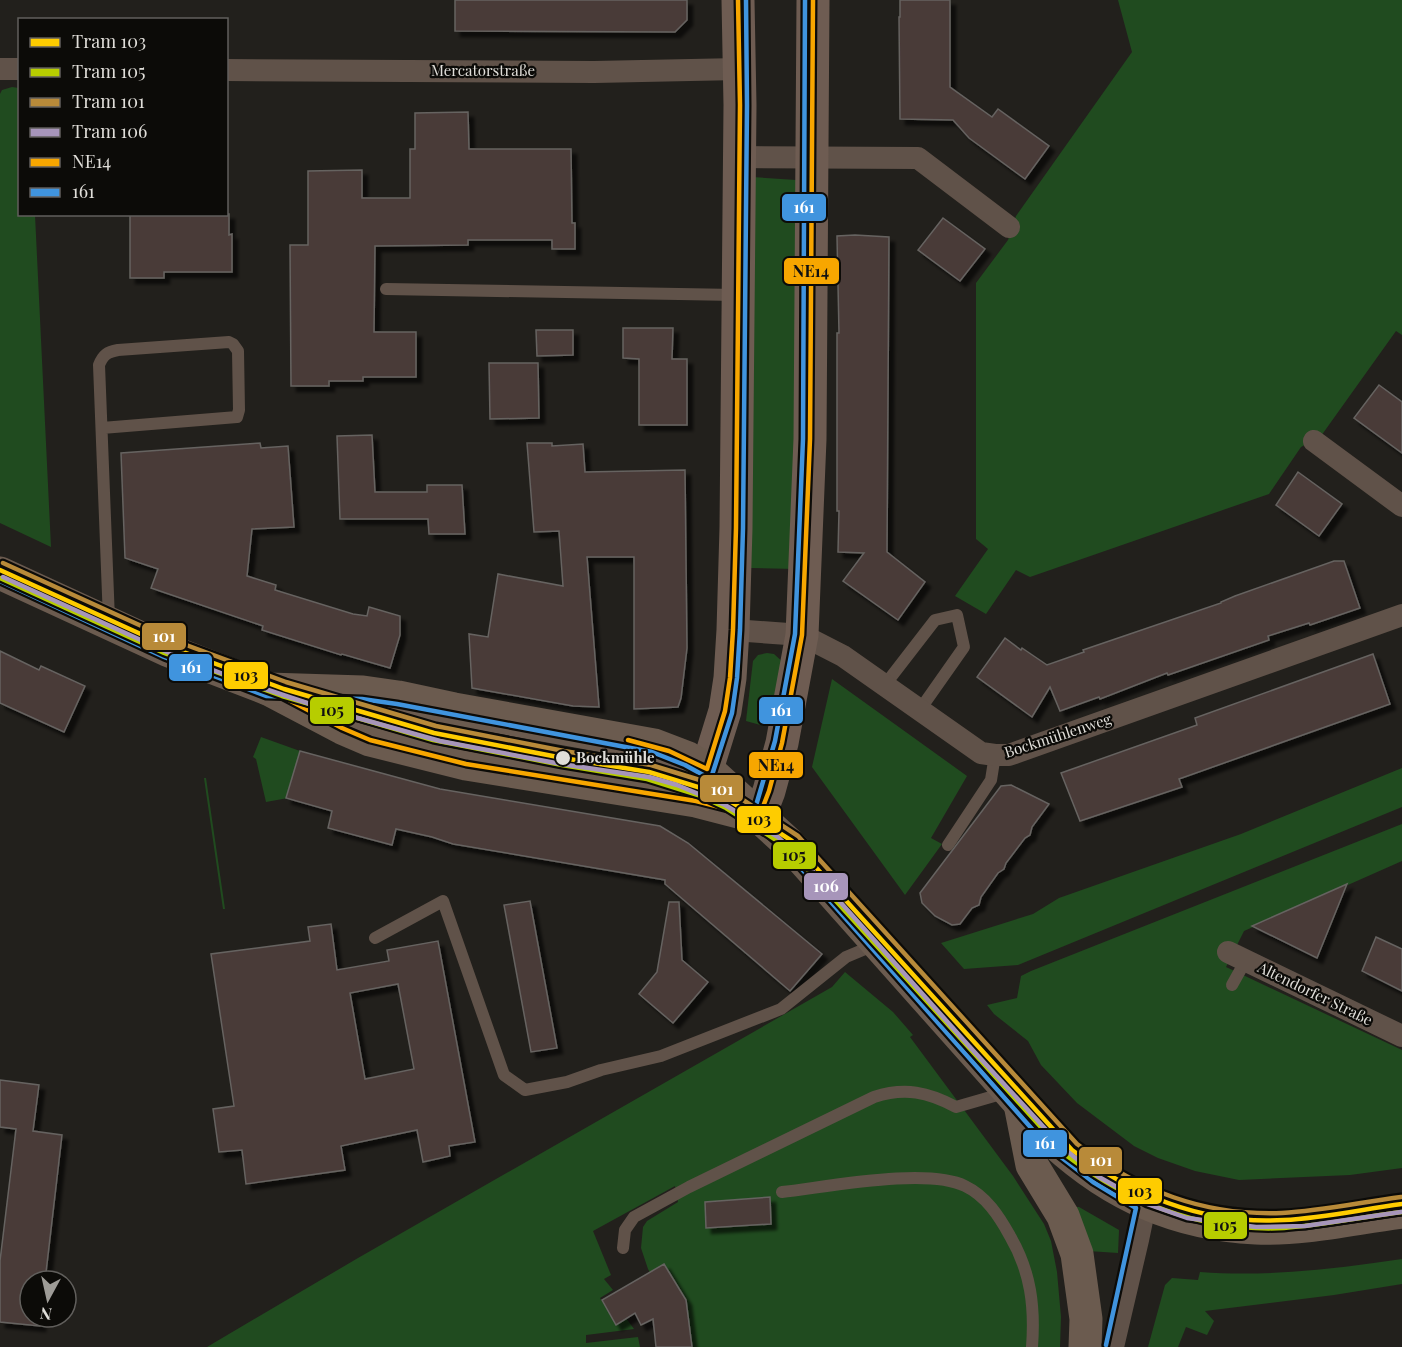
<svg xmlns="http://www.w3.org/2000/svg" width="1402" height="1347" viewBox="0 0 1402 1347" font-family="'Playfair Display',serif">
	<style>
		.green { fill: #204b1f }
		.building { fill: #493a39; stroke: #666360; stroke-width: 1.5; fill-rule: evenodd; filter: url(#shadow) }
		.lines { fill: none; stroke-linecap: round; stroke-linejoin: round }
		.service { stroke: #605249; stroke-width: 12 }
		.minor { stroke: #605249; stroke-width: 22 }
		.secondary { stroke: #6e5c52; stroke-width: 33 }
		.primary { stroke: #6b5b4f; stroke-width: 33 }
		.bus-1-casing { stroke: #0c0b08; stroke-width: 9 }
		.bus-2-casing { stroke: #0c0b08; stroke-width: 9 }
		.bus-1 { stroke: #f7a600; stroke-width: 4.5 }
		.bus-2 { stroke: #4094de; stroke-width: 4.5 }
		.tram-1-casing { stroke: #0c0b08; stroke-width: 9 }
		.tram-2-casing { stroke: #0c0b08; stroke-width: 9 }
		.tram-3-casing { stroke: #0c0b08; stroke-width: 9 }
		.tram-4-casing { stroke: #0c0b08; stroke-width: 9 }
		.tram-1 { stroke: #fecc00; stroke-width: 4.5 }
		.tram-2 { stroke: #b7cd00; stroke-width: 4.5 }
		.tram-3 { stroke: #b88a39; stroke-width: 4.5 }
		.tram-4 { stroke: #a795ba; stroke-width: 4.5 }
		.stop-dot { fill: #e0ded9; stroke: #0c0b08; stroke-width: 2 }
		.labels { text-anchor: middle; stroke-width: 4.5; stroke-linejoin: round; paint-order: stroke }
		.street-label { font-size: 15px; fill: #e0ded9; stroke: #0c0b08 }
		.stop-label { font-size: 15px; font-weight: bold; fill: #e0ded9; stroke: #0c0b08; text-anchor: start }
		.line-badge { stroke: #0c0b08; stroke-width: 2 }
		.badge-label { font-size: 16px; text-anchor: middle; font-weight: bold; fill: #fff }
		.pale-badge-label { font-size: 16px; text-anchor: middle; font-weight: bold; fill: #111 }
	</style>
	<defs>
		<filter id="shadow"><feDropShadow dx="5.5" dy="5.5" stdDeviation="1.5" flood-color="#0009"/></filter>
	</defs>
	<rect width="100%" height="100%" fill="#22201c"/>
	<!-- green -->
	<g class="green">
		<path d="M1118,0H1402V335L1396,331L1321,436L1301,447L1269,494L1030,577L1016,570L986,614L955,596L988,549L976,539V283L1008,240L1016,216L1132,52Z"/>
		<path d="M12,87L19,88L20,214L35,215L51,547L0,523V94L2,90Z"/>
		<path d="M752,177L796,180V569L751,568Z"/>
		<path d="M767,653L774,654L785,664L764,726L746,721L753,661L758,655Z"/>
		<path d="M832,679L967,776L931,838L942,844L905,895L812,767Z"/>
		<path d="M261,737L300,751L288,792V798L266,802L256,759L253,757Z"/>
		<path d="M1402,768V807L1018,965L964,969L941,943L1033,914L1059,898L1241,834Z"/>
		<path d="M204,778H206L225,909H223Z"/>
		<path d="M1402,824V861L1244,931L1226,967L1402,1050V1168L1350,1175L1239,1180L1195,1171L1158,1158L1134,1146L1077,1103L1041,1065L1028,1041L994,1014L987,1005L1017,998L1021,976L1031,971Z"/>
		<path d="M845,972L893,1012L913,1035L910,1037L1013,1176L1044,1224L1051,1241L1057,1272L1061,1317L1060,1347H692L648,1269L641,1248L643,1227L647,1221L678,1202L675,1186L593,1231L611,1275L604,1279L613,1290L600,1298L616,1324L626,1318L634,1329L586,1335V1343L638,1337L640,1347H207L358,1258L832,987Z"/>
		<path d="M1076,1207H1079L1119,1230L1118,1253L1088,1251Z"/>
		<path d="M1402,1259V1284L1334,1295L1205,1311L1214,1321L1207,1335L1186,1327L1178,1347H1148L1165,1285L1172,1278L1198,1280L1200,1272C1267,1277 1335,1269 1402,1259Z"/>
	</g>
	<!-- building -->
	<g class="building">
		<path d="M455,0H687V20L675,32L455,31Z"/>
		<path d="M900,0H950V87L992,117L998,109L1049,146L1025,179L969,138L953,120L900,119L899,17H900Z"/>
		<path d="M468,112L469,149H571L572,223H575V249H552V240H468V245L375,246L374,332H416V377H363V381H329V386H291L290,245H308V171L362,170V198H410V149H415V113Z"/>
		<path d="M130,214H229V235L232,234V272H164V278H130Z"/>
		<path d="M943,218L985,249L960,281L918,250Z"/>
		<path d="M855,235L889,237L887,552L925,582L898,620L843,581L864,553L838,552L839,511H837V333H839L837,236Z"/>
		<path d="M623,328H673L672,359H687V425H639V359L623,358Z"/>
		<path d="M536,330H573V355L537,356Z"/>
		<path d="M489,363H538L539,418L490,419Z"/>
		<path d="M1379,385L1402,402V453L1354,418Z"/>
		<path d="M372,435L375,492H427V485H462L465,534H429L428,519H340L337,436Z"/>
		<path d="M260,443L261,448L288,446L294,527L252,529L247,576L276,585L275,590L353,614L367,616L369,607L400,616V635L390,668L342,654L341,655L262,630L263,626L151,588L158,569L125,558L121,453Z"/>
		<path d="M527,443H552V446L583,444L585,472L685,470L687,648L681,698L678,707L634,709V557H587L599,707L573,706L472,688L469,634L488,637L498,574L563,586L559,531L534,532Z"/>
		<path d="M1298,472L1342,504L1319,536L1276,505Z"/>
		<path d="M1334,561H1344L1360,608L1310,625L1309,623L1268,636L1269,640L1168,675L1167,673L1100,699L1099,697L1060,711L1050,687L1032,717L977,677L1005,638L1021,650L1022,648L1047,665L1084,652L1083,650L1221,603V602L1235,596Z"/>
		<path d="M0,651L39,670L41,666L85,686L64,732L0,703Z"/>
		<path d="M1373,654L1390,704L1179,779L1182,787L1080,821L1061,773L1197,725L1195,718Z"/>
		<path d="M300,751L440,789L660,826L688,843L822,954L790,991L665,884V880L453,844L432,837L396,829L392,845L328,828L332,811L286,798Z"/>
		<path d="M1011,785L1049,804L1032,827L1030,835L1025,838L1006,863L1004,869L998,873L981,897L979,905L972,908L960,924L952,925L935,916L922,903L920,893L1001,786Z"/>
		<path d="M1347,884L1317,958L1252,926Z"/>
		<path d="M530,901L557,1048L531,1052L504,905Z"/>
		<path d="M669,902H679L682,960L708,982L673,1023L639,994L657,972Z"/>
		<path d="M331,924L337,970L389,961L387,950L438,941L475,1142L449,1146L450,1156L423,1162L417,1130L341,1146L345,1170L246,1184L242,1150L219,1152L213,1109L234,1106L211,954L310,941L308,927ZM398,984L414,1069L365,1079L350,993Z"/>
		<path d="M1376,937L1402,949V991L1362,971Z"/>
		<path d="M0,1080L39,1085L33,1131L62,1135L45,1281H30V1317H41L40,1326L0,1322V1261L16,1129L0,1127Z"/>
		<path d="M770,1197L771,1224L706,1228L705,1202Z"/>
		<path d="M664,1264L686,1300L692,1347H656L653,1319L641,1325L635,1313L616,1325L602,1300Z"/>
	</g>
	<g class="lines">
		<!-- service -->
		<g class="service">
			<path d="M386,289L736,295"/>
			<path d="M102,428L237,417L239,410L238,351L233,344L229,342L118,350C107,352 103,355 99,365L109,620"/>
			<path d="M884,686L935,620L957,615L964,647L919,711"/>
			<path d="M327,703L435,734L568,760L650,773L696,787"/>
			<path d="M948,845L991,780L995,755"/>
			<path d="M375,938L443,901L504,1075L525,1090L567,1082L601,1070L661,1056L781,1009L846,957L877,944"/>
			<path d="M1232,985L1246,960"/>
			<path d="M782,1192C827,1187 927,1167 965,1186C986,1196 999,1216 1010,1236C1031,1272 1035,1307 1032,1347"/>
			<path d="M623,1248L625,1230L634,1217L689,1187L874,1097C905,1087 928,1092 956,1107L1008,1092"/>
		</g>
		<!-- minor -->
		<g class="minor">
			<path d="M0,69H20"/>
			<path d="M226,70L594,72L739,69"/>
			<path d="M739,157L918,158L1009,227"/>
			<path d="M1314,441L1402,506"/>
			<path d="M733,630L802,635L843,656L981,753L995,755H1009L1402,615"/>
			<path d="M1228,952L1402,1036"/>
			<path d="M1113,1347L1138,1240L1144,1211V1203"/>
		</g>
		<!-- secondary -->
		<g class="secondary">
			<path d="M699,795L725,711L730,678L733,630L736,528L740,105L738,0"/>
			<path d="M759,817L769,791L782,743L802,635L810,439L813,0"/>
		</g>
		<!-- primary -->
		<g class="primary">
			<path d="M0,573L167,650L268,689L342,728L370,740L466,764L696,801L754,816"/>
			<path d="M268,689L363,692L398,697L454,709L654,745L688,758L707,769L789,844L1054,1142C1113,1196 1177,1224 1256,1228C1305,1230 1354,1218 1402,1212"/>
			<path d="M1020,1104L1032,1165L1063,1216L1077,1254L1086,1319L1085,1347"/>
		</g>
		<!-- bus-1 casing -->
		<g class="bus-1-casing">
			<g id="bus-1">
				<path d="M0,573L167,650L268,689L342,728L370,740L466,764L696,801L759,817L769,791L782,743L802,635L810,439L813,0"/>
				<path d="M628,740L669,751L707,769L725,711L730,678L733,630L736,528L740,105L738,0"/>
			</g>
		</g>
		<!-- bus-2 casing -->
		<g class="bus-2-casing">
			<g id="bus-2">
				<path d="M805,0L803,439L795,634L775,741L752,819L784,849L1048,1147L1093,1182L1136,1208L1106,1345"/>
				<path d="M0,581L164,657L266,696L362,699L397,704L652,752L685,765L705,776L712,775L732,713L737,678L740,630L743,528L747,105L746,0"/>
			</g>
		</g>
		<!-- bus-1 -->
		<use href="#bus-1" class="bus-1"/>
		<!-- bus-2 -->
		<use href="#bus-2" class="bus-2"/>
		<!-- tram-1 casing -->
		<g class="tram-1-casing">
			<path id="tram-1" d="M0,570L167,646L284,689L434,733L563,758L649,772L701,788L730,801L792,841L1072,1150C1135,1197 1205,1225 1284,1220C1324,1218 1363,1209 1402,1204"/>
		</g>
		<!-- tram-2 casing -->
		<g class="tram-2-casing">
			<path id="tram-2" d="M0,578L164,653L282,696L433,740L562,765L647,779L698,795L726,808L787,847L1067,1156C1131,1204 1203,1232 1284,1228C1323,1225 1363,1217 1402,1212"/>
		</g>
		<!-- tram-3 casing -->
		<g class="tram-3-casing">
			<path id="tram-3" d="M3,563L170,639L286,682L436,726L564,751L651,765L703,781L734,794L798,836L1077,1144C1140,1191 1203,1216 1282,1213C1322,1211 1362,1202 1401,1197"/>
		</g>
		<!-- tram-4 casing -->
		<g class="tram-4-casing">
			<path id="tram-4" d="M3,577L167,652L236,679L322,708L440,741L561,764L649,777L677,785L725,805L778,837L808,866L969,1046L1062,1147L1099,1177L1147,1204L1187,1218L1256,1227L1305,1226L1401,1212"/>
		</g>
		<!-- tram-1 -->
		<use href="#tram-1" class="tram-1"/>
		<!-- tram-2 -->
		<use href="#tram-2" class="tram-2"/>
		<!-- tram-3 -->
		<use href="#tram-3" class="tram-3"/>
		<!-- tram-4 -->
		<use href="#tram-4" class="tram-4"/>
	</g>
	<!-- markers -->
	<circle class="stop-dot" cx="563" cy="758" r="8"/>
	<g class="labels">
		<!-- street labels -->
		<g class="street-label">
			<text x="483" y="76">Mercatorstraße</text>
			<text transform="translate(1058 736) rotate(-18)" y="5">Bockmühlenweg</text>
			<text transform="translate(1315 994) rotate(26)" y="5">Altendorfer Straße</text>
		</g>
		<!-- stop labels -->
		<g class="stop-label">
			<text x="576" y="763">Bockmühle</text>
		</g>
	</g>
	<g class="line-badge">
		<rect x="781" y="193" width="46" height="29" rx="6" fill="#4094de"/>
		<rect x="783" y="257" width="57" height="28" rx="6" fill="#f7a600"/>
		<rect x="141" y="622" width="46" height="29" rx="6" fill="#b88a39"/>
		<rect x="168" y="653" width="45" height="29" rx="6" fill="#4094de"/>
		<rect x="223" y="661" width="46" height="29" rx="6" fill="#fecc00"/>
		<rect x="758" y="696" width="46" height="29" rx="6" fill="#4094de"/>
		<rect x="309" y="696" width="46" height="29" rx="6" fill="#b7cd00"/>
		<rect x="748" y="751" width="56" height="28" rx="6" fill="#f7a600"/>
		<rect x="699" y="774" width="45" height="29" rx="6" fill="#b88a39"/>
		<rect x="736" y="805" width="46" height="29" rx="6" fill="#fecc00"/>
		<rect x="772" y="841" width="45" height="29" rx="6" fill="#b7cd00"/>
		<rect x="803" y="872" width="46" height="29" rx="6" fill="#a795ba"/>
		<rect x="1022" y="1129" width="46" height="29" rx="6" fill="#4094de"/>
		<rect x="1078" y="1146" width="45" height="29" rx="6" fill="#b88a39"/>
		<rect x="1117" y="1177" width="46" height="28" rx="6" fill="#fecc00"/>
		<rect x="1203" y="1211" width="45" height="29" rx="6" fill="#b7cd00"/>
	</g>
	<g class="badge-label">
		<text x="804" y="213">161</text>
		<text x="164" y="642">101</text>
		<text x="191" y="673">161</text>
		<text x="781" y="716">161</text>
		<text x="722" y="795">101</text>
		<text x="826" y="892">106</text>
		<text x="1045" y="1149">161</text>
		<text x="1101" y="1166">101</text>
	</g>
	<g class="pale-badge-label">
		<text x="811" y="277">NE14</text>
		<text x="246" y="681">103</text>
		<text x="332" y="716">105</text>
		<text x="776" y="771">NE14</text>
		<text x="759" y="825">103</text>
		<text x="794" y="861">105</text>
		<text x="1140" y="1197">103</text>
		<text x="1225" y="1231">105</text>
	</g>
	<!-- legend -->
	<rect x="18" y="18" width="210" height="198" fill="#0c0b08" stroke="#615f5c" stroke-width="1.5"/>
	<rect x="30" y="38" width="30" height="9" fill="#fecc00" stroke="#615f5c" stroke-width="1.5"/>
	<text x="72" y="48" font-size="18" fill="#e0ded9">Tram 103</text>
	<rect x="30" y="68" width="30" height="9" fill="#b7cd00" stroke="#615f5c" stroke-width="1.5"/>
	<text x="72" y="78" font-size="18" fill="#e0ded9">Tram 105</text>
	<rect x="30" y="98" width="30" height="9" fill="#b88a39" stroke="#615f5c" stroke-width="1.5"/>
	<text x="72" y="108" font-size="18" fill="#e0ded9">Tram 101</text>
	<rect x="30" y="128" width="30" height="9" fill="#a795ba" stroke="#615f5c" stroke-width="1.5"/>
	<text x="72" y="138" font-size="18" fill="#e0ded9">Tram 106</text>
	<rect x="30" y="158" width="30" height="9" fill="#f7a600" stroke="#615f5c" stroke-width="1.5"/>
	<text x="72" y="168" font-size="18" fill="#e0ded9">NE14</text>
	<rect x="30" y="188" width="30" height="9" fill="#4094de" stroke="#615f5c" stroke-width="1.5"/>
	<text x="72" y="198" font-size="18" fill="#e0ded9">161</text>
	<!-- north arrow -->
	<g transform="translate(48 1299) rotate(188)"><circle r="28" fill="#0c0b08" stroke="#615f5c" stroke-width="1.5"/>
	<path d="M0-4.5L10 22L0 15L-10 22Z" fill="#9e9c97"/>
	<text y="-9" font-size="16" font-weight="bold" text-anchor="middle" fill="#e0ded9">N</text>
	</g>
</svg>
